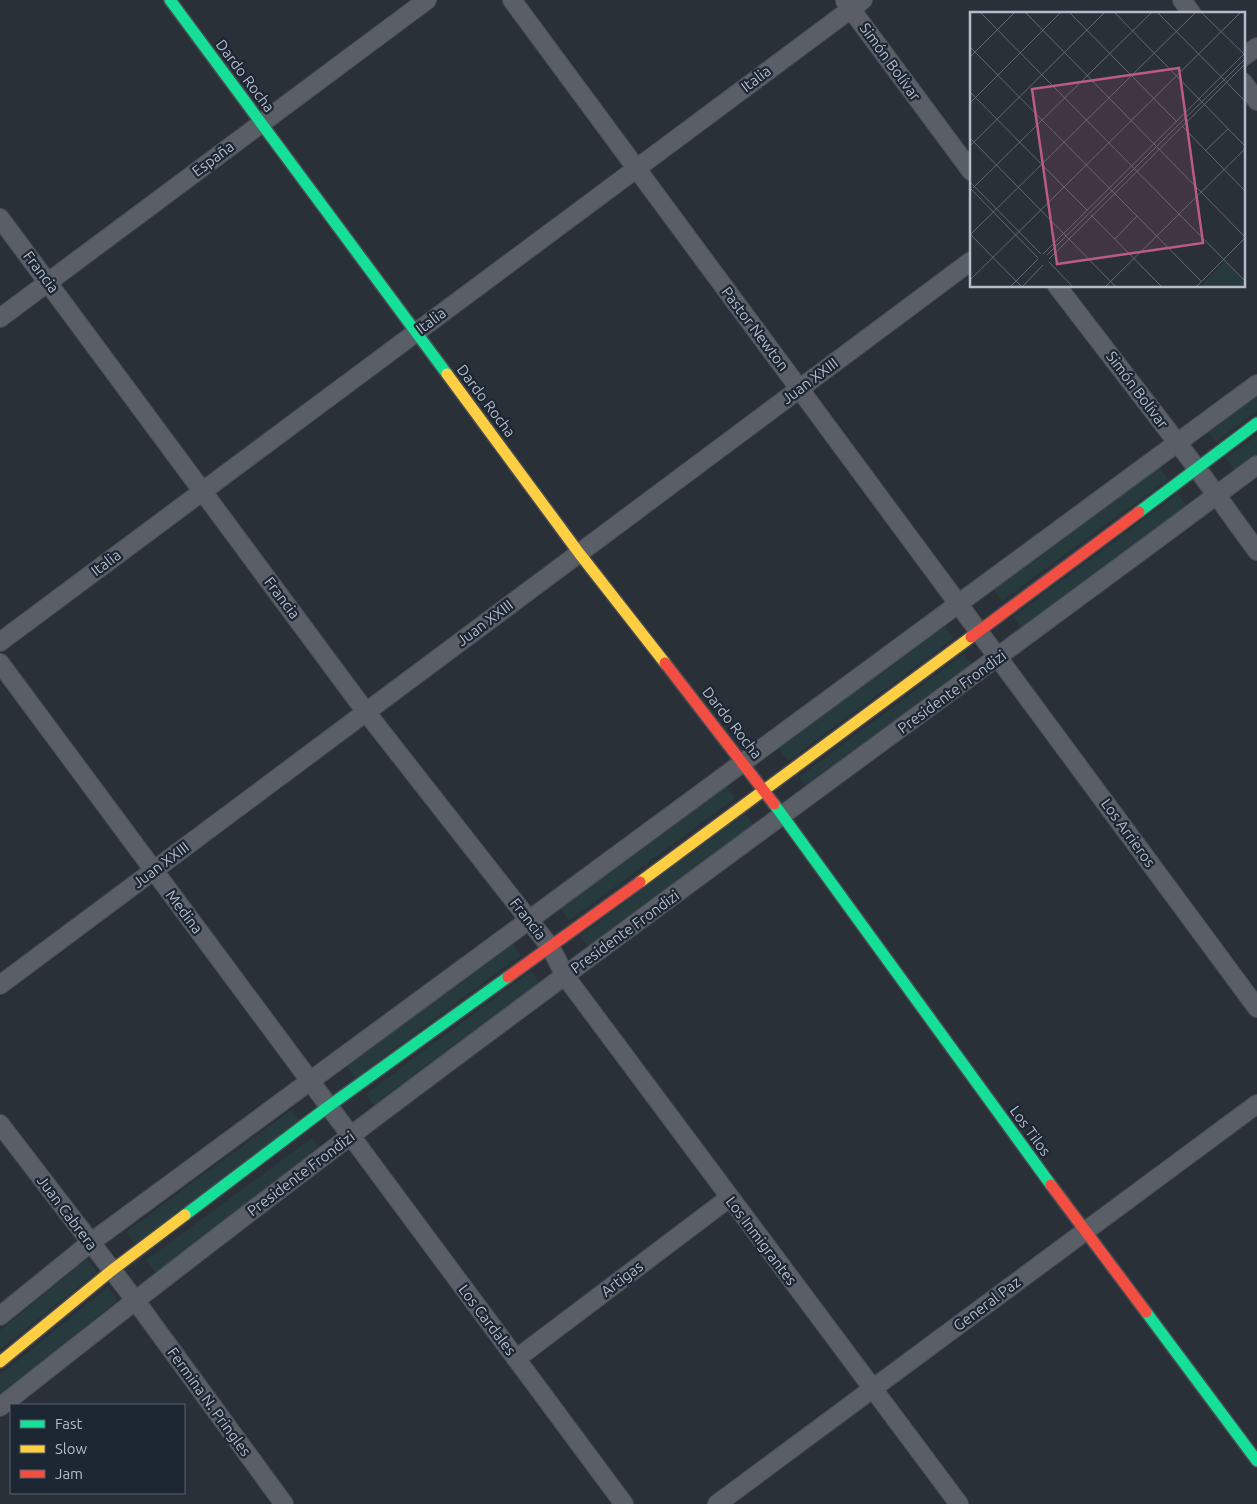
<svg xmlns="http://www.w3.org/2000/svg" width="1257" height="1504" viewBox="0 0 1257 1504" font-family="Ubuntu,sans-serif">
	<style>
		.green { fill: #273a3e }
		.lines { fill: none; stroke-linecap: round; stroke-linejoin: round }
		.street-casing { stroke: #484c53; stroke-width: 20 }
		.fast-casing { stroke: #484c53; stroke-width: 14 }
		.slow-casing { stroke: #484c53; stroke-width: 14 }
		.jam-casing { stroke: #484c53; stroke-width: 14 }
		.street { stroke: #5a5e66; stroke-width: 18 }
		.fast { stroke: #16e098; stroke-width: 11 }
		.slow { stroke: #ffcf43; stroke-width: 11 }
		.jam { stroke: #f24e42; stroke-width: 11 }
		.labels { text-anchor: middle; stroke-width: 4.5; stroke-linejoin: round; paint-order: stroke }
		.street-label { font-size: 15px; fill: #b4bcc9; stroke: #1d2633 }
		.inset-road { fill: none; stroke: #616872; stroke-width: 1 }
		.view { fill: #bc5a87; fill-opacity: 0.15; stroke: #bc5a87; stroke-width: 2.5 }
		.inset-edge { fill: none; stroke: #b4bcc9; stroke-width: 2.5 }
	</style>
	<rect width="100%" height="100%" fill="#2a3038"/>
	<!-- green -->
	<g class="green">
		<path d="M1257,391V411L1216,442L1206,429Z"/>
		<path d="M1257,435V455L1236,471L1226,458Z"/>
		<path d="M1158,466L1168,479L1002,601L993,589Z"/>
		<path d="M1178,494L1188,507L1023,630L1013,617Z"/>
		<path d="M944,625L954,638L788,761L778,748Z"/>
		<path d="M964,654L974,667L808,789L799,777Z"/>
		<path d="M725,785L735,798L569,921L560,908Z"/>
		<path d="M745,814L755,826L589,949L580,936Z"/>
		<path d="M511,942L521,955L355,1078L346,1065Z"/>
		<path d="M531,971L541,984L375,1107L366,1094Z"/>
		<path d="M292,1109L301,1122L136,1245L126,1232Z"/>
		<path d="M312,1138L322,1151L156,1273L146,1260Z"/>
		<path d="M87,1259L97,1272L0,1350V1330Z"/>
		<path d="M108,1287L118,1300L0,1395V1375Z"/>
	</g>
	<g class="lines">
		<!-- street casing -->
		<g class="street-casing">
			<g id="street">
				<path d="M512,0L1257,1008"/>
				<path d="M1182,0L1192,14"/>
				<path d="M845,1L971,171"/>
				<path d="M1243,57L1257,47"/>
				<path d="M1243,82L1257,101"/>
				<path d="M0,218L366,712L551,948L565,976L959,1504"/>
				<path d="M1057,286L1196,467L1257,551"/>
				<path d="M0,318L427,0"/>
				<path d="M0,642L863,0"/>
				<path d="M0,663L624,1504"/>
				<path d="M0,985L971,261"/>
				<path d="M0,1124L135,1300L284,1504"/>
				<path d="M0,1316L90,1243L1257,384"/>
				<path d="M516,1359L729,1198"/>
				<path d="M0,1407C410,1081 837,778 1257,465"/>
				<path d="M717,1504L1257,1104"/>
			</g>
		</g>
		<!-- fast casing -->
		<g class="fast-casing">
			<g id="fast">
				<path d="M170,0L447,374"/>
				<path d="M1139,512L1257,423"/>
				<path d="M774,804L1051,1185"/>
				<path d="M185,1215L329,1106L508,977"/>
				<path d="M1146,1312L1257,1461"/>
			</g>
		</g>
		<!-- slow casing -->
		<g class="slow-casing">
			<g id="slow">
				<path d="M447,374L579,553L665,663"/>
				<path d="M640,882L971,637"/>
				<path d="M0,1362L111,1271L185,1215"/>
			</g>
		</g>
		<!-- jam casing -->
		<g class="jam-casing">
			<g id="jam">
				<path d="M971,637L1139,512"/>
				<path d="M665,663L774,804"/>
				<path d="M508,977L640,882"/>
				<path d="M1051,1185L1146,1312"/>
			</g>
		</g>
		<!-- street -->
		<use href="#street" class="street"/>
		<!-- fast -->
		<use href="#fast" class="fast"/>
		<!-- slow -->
		<use href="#slow" class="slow"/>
		<!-- jam -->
		<use href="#jam" class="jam"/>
	</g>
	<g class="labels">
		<!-- street labels -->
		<g class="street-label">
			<text transform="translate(890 62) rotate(54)" y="5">Simón Bolívar</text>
			<text transform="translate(245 76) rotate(53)" y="5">Dardo Rocha</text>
			<text transform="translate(756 79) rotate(-37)" y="5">Italia</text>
			<text transform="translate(213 159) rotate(-37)" y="5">España</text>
			<text transform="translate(41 272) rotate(53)" y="5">Francia</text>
			<text transform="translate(431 321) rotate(-37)" y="5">Italia</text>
			<text transform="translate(755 329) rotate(53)" y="5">Pastor Newton</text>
			<text transform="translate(810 381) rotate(-37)" y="5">Juan XXIII</text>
			<text transform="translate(1137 390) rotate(53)" y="5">Simón Bolívar</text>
			<text transform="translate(486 401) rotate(53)" y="5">Dardo Rocha</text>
			<text transform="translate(106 563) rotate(-37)" y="5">Italia</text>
			<text transform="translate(282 598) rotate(53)" y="5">Francia</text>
			<text transform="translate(485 623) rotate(-37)" y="5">Juan XXIII</text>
			<text transform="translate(952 692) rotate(-36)" y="5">Presidente Frondizi</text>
			<text transform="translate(732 723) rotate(52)" y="5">Dardo Rocha</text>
			<text transform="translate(1128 833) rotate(54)" y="5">Los Arrieros</text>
			<text transform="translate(161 865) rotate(-37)" y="5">Juan XXIII</text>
			<text transform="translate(184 912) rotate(53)" y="5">Medina</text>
			<text transform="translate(528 919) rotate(52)" y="5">Francia</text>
			<text transform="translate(625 932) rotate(-36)" y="5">Presidente Frondizi</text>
			<text transform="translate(1030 1131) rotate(54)" y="5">Los Tilos</text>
			<text transform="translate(301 1174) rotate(-37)" y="5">Presidente Frondizi</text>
			<text transform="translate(67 1213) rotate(53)" y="5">Juan Cabrera</text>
			<text transform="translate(761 1241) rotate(53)" y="5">Los Inmigrantes</text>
			<text transform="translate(622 1279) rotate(-37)" y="5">Artigas</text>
			<text transform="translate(987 1304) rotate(-37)" y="5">General Paz</text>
			<text transform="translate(487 1320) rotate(53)" y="5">Los Cardales</text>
			<text transform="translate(209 1402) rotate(54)" y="5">Fermina N. Pringles</text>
		</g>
	</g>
	<!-- overview -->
	<g transform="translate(970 12)">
		<rect width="275" height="275" fill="#2a3038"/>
		<path d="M255,250L275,270V275H230Z" fill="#273a3e"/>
		<path class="inset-road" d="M10,0L275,269M55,0L275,225M99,0L207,110M144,0L275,134M187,0L275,89M231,0L275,43M0,35L231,269M0,45L45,0M0,80L117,198M0,91L91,0M212,114L275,179M0,126L146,275M0,134L135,0M235,139L258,117M0,170L71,242M0,176L68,246M3,176L182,0M121,203L192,275M0,222L52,275M0,223L226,0M145,227L167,204M73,242L275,41M77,243L275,47M79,247L275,52M79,250L103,275M0,268L271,0M40,275L68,247M52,275L73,253M135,275L275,137M226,275L275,226"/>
		<path class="view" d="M209,56L233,231L87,252L62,77Z"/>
		<rect width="275" height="275" class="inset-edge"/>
	</g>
	<!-- legend -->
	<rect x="10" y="1404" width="175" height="90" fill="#1d2633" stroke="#59626f"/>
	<rect x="20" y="1420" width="25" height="8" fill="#16e098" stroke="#59626f"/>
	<text x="55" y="1429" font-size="15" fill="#b4bcc9">Fast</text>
	<rect x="20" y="1445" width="25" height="8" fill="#ffcf43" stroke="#59626f"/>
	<text x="55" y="1454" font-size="15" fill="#b4bcc9">Slow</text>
	<rect x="20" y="1470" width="25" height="8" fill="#f24e42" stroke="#59626f"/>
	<text x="55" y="1479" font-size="15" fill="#b4bcc9">Jam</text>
</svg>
